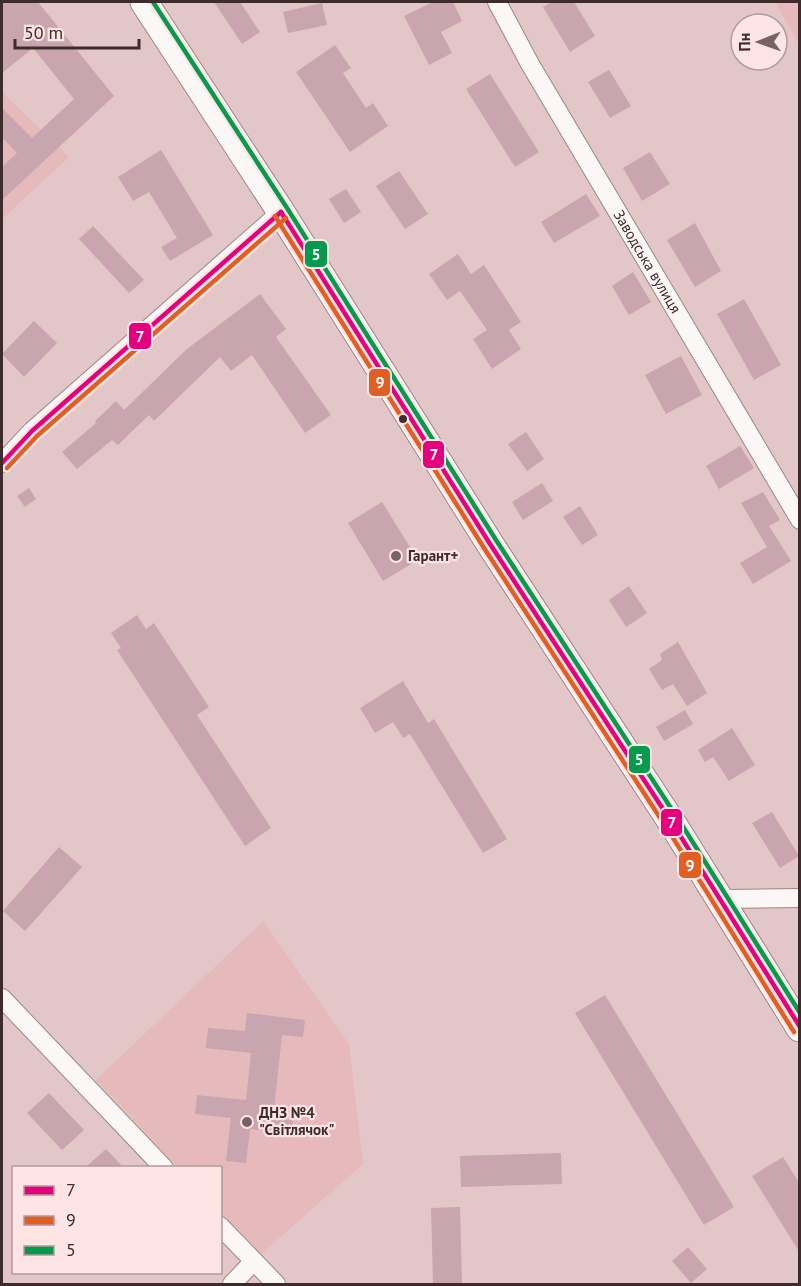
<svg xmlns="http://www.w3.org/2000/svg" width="801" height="1286" viewBox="0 0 801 1286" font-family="'PT Sans',sans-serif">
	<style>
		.built { fill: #e6b9bb }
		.building { fill: #c9a5b0 }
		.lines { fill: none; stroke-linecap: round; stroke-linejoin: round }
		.street-casing { stroke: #9a8686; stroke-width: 20 }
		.secondary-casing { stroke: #9a8686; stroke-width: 29 }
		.street { stroke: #fbf7f7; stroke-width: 18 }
		.secondary { stroke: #fbf7f7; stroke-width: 27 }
		.bus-1-casing { stroke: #fee4e5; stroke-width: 9 }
		.bus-2-casing { stroke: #fee4e5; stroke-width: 9 }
		.bus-3-casing { stroke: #fee4e5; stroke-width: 9 }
		.bus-1 { stroke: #e5007d; stroke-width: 4.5 }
		.bus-2 { stroke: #e05f23; stroke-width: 4.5 }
		.bus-3 { stroke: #069a4d; stroke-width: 4.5 }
		.bus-dot { fill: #3e2b2c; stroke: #fee4e5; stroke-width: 2 }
		.poi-dot { fill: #786263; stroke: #fee4e5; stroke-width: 2 }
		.labels { text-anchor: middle; stroke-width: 4.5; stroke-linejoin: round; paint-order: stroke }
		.street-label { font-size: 15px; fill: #3e2b2c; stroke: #fee4e5 }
		.poi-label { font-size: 15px; font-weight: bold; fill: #3e2b2c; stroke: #fee4e5; text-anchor: start }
		.line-badge { stroke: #fee4e5; stroke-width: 2 }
		.badge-label { font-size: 16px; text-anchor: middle; font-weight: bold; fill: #fff }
	</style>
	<rect width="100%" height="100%" fill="#e3c7c8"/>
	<!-- built -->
	<g class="built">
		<path d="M775,2H799V44Z"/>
		<path d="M2,92L69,157L2,219Z"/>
		<path d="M263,921L349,1044L363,1164L260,1255L221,1213L220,1168L178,1167L96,1080Z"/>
	</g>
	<!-- building -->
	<g class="building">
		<path d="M2,2H38L114,96L2,200V167L17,153L2,137V108L32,138L74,99L33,48L2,73Z"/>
		<path d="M214,2H240L260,32L242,44Z"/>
		<path d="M433,2H453L462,21L441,32L452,53L429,65L404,16Z"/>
		<path d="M552,2H574L595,36L570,52L543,7Z"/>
		<path d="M322,3L327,25L288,33L283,12Z"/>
		<path d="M335,45L351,68L343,73L366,108L373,103L388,126L350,152L296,72Z"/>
		<path d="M609,70L631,106L610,118L588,82Z"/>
		<path d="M490,74L539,152L515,167L466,89Z"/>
		<path d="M161,150L213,235L170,261L161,247L177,238L149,192L133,201L118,177Z"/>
		<path d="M650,152L670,184L642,201L623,168Z"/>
		<path d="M399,171L428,214L405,229L376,186Z"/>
		<path d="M346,189L361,212L344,223L329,199Z"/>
		<path d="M586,194L600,216L554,243L541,222Z"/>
		<path d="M695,223L721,271L695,287L667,240Z"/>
		<path d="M93,226L144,280L129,293L79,239Z"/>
		<path d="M458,254L471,274L484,265L521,322L509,330L521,349L492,369L473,339L487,330L460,291L447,300L429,274Z"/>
		<path d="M633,272L651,302L629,315L612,286Z"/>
		<path d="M260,294L286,329L276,337L331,415L305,433L252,355L231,371L220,357L154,421L149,415L118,445L112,440L77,469L62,452L96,423L95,421L116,401L124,410L187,349Z"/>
		<path d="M744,299L781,365L754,380L717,314Z"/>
		<path d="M34,321L57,343L24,377L2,354Z"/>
		<path d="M681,356L702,395L666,414L645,375Z"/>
		<path d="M526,432L544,459L527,471L508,444Z"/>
		<path d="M740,446L754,468L719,489L706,466Z"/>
		<path d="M542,483L553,501L523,520L512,502Z"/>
		<path d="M29,488L36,499L25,507L17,496Z"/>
		<path d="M763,492L780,520L769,526L791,561L753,584L740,563L767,547L741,503Z"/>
		<path d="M382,502L418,560L383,581L348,523Z"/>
		<path d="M580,506L598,535L582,545L563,517Z"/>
		<path d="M629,586L647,613L626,627L609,600Z"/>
		<path d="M137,615L146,629L154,623L209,707L197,715L271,828L245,846L117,650L121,648L111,633Z"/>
		<path d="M678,642L707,693L687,706L673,684L662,690L649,669L662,660L660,654Z"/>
		<path d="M403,681L428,723L434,719L507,839L483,853L410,734L403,738L393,722L375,733L360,708Z"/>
		<path d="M685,710L693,724L664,741L656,727Z"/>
		<path d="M732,728L755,765L729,781L713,757L705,762L698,750Z"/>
		<path d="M772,812L799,856L780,868L752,823Z"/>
		<path d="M59,847L82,867L25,931L3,911Z"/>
		<path d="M605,995L734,1207L704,1225L575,1013Z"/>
		<path d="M247,1013L305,1020L303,1037L282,1035L273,1118L293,1120L291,1133L250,1129L246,1163L226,1161L231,1118L195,1114L197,1095L246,1100L251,1053L206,1048L208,1028L245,1031Z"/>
		<path d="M49,1093L84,1130L62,1150L27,1113Z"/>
		<path d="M106,1149L123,1167H86Z"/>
		<path d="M561,1153L562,1184L461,1187L460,1156Z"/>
		<path d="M783,1157L800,1184V1253L752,1176Z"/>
		<path d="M460,1207L462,1284H433L431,1208Z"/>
		<path d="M688,1247L707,1269L691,1283L672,1261Z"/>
	</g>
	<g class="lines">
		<!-- street casing -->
		<g class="street-casing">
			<g id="street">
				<path id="s1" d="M497,2L530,64L800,520"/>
				<path d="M2,463L32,431L281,212"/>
				<path d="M719,899L800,898"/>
				<path d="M2,998L164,1168"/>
				<path d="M220,1226L276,1284"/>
				<path d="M232,1284L254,1261"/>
			</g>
		</g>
		<!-- secondary casing -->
		<g class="secondary-casing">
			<path id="secondary" d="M144,2L281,212L490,544L676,829L800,1028"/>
		</g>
		<!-- street -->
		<use href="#street" class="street"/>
		<!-- secondary -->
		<use href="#secondary" class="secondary"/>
		<!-- bus-1 casing -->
		<g class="bus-1-casing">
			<g id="bus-1">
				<path d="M281,212L490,544L676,829L800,1027"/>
				<path d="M2,463L32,431L281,212"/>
			</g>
		</g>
		<!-- bus-2 casing -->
		<g class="bus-2-casing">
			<g id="bus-2">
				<path d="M275,216L484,548L670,833L794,1032"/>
				<path d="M7,468L37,436L286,218"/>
			</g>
		</g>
		<!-- bus-3 casing -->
		<g class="bus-3-casing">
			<path id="bus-3" d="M153,2L287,208L496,540L682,825L800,1013"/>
		</g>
		<!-- bus-1 -->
		<use href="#bus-1" class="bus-1"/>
		<!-- bus-2 -->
		<use href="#bus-2" class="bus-2"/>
		<!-- bus-3 -->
		<use href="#bus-3" class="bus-3"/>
	</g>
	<!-- markers -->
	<circle class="bus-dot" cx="403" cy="419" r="5"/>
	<g class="poi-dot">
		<circle cx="396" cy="556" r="6"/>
		<circle cx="247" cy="1122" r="6"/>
	</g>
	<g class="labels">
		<!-- street labels -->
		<g class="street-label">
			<text dy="5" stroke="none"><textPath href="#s1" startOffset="300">Заводська вулиця</textPath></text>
		</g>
		<!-- poi labels -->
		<g class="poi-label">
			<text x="408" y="561">Гарант+</text>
			<text x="259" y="1118">ДНЗ №4<tspan x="259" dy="17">"Світлячок"</tspan></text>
		</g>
	</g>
	<g class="line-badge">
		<rect x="304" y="240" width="24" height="28" rx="6" fill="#069a4d"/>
		<rect x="128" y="322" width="24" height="28" rx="6" fill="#e5007d"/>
		<rect x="368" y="368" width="23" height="29" rx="6" fill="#e05f23"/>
		<rect x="422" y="440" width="23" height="29" rx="6" fill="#e5007d"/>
		<rect x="628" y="745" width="23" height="29" rx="6" fill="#069a4d"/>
		<rect x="660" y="808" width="23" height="29" rx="6" fill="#e5007d"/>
		<rect x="678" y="851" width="24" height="28" rx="6" fill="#e05f23"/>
	</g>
	<g class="badge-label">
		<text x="316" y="260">5</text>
		<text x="140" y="342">7</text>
		<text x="380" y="388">9</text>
		<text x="434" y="460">7</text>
		<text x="639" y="765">5</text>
		<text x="672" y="828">7</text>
		<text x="690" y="871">9</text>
	</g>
	<!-- border -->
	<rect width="801" height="1286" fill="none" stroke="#3e2b2c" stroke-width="6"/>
	<!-- legend -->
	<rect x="12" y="1166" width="210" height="108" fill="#fee4e5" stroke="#b19a9b" stroke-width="1.5"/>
	<rect x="24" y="1186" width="30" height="9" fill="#e5007d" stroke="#b19a9b" stroke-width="1.5"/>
	<text x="66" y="1196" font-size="18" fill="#3e2b2c">7</text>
	<rect x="24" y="1216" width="30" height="9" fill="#e05f23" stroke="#b19a9b" stroke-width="1.5"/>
	<text x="66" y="1226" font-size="18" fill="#3e2b2c">9</text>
	<rect x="24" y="1246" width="30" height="9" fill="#069a4d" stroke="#b19a9b" stroke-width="1.5"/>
	<text x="66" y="1256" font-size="18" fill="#3e2b2c">5</text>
	<!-- north arrow -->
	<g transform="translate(759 42) rotate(269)"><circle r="28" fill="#fee4e5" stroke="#b19a9b" stroke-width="1.5"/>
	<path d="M0-4.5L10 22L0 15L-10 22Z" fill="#786263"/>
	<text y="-9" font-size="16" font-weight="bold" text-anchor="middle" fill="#3e2b2c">Пн</text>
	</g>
	<!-- scale -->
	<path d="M15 39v9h124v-9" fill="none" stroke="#3e2b2c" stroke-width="3"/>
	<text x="24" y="39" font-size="18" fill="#3e2b2c" stroke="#fee4e5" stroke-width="4.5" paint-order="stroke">50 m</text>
</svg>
